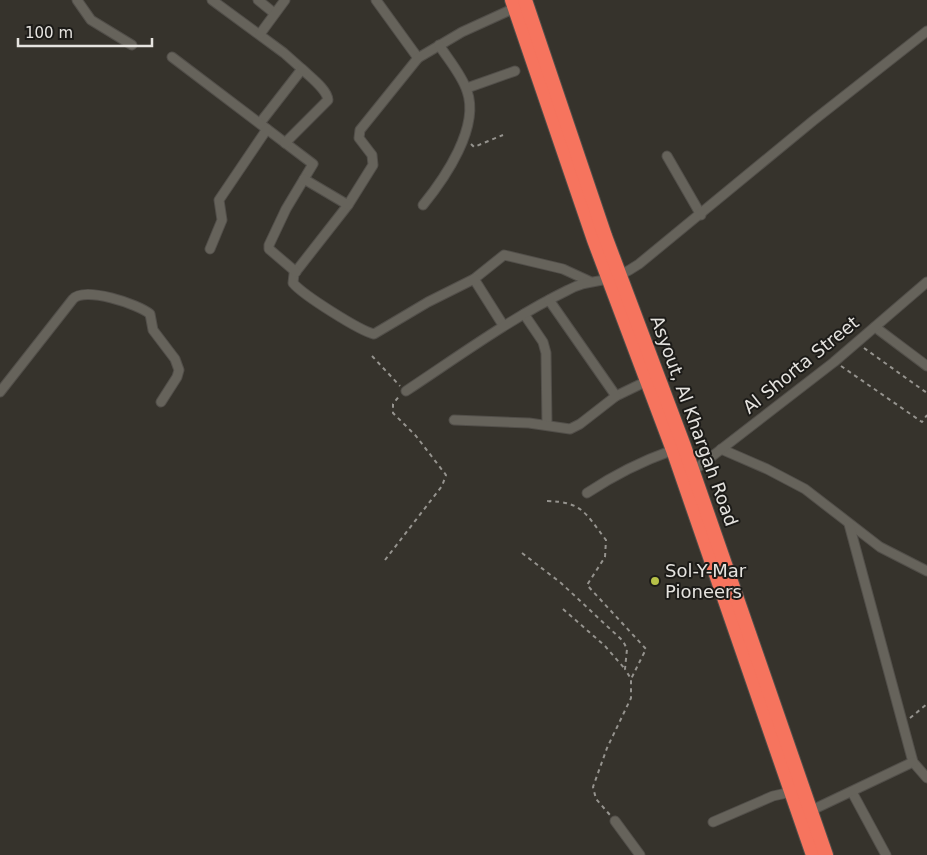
<svg xmlns="http://www.w3.org/2000/svg" width="927" height="855" viewBox="0 0 927 855" font-family="'DejaVu Sans',sans-serif">
	<style>
		.lines { fill: none; stroke-linecap: round; stroke-linejoin: round }
		.minor-casing { stroke: #524f4a; stroke-width: 11 }
		.highway-casing { stroke: #524f4a; stroke-width: 16 }
		.path { stroke: #95938e; stroke-width: 2; stroke-dasharray: 4 4; stroke-linecap: butt }
		.minor { stroke: #66635b; stroke-width: 9 }
		.highway { stroke: #f6745e; stroke-width: 14 }
		.poi-dot { fill: #b7c148; stroke: #1c1b18; stroke-width: 2 }
		.labels { text-anchor: middle; stroke-width: 4; stroke-linejoin: round; paint-order: stroke }
		.street-label { font-size: 18px; fill: #e6e4e0; stroke: #1c1b18 }
		.poi-label { font-size: 18px; fill: #e6e4e0; stroke: #1c1b18; text-anchor: start }
	</style>
	<rect width="100%" height="100%" fill="#36332c"/>
	<g class="lines">
		<!-- minor casing -->
		<g class="minor-casing">
			<g id="minor">
				<path d="M77,0L91,20L132,45"/>
				<path d="M212,0L284,53L302,69L260,123"/>
				<path d="M258,0L274,13"/>
				<path d="M376,0L418,58"/>
				<path d="M519,6L462,32L418,58L360,130L359,138L372,155L373,165L348,205L294,274L293,283C303,295 360,331 374,334L428,302L474,279L504,255L563,269L589,281"/>
				<path d="M260,34L285,0"/>
				<path d="M172,57L313,164L286,209L269,245V249L296,272"/>
				<path d="M467,88L515,71"/>
				<path d="M285,143L328,100C327,89 310,77 302,69"/>
				<path d="M667,156L701,215"/>
				<path d="M304,179L348,205"/>
				<path d="M423,205C445,178 480,127 467,91C462,75 448,59 439,45"/>
				<path d="M210,249L222,220L219,200L267,129"/>
				<path d="M474,279L503,325"/>
				<path d="M524,314L543,342L546,353L547,425"/>
				<path d="M875,327L927,366"/>
				<path d="M406,391C459,356 511,318 568,290C585,281 592,283 608,279C619,277 630,270 639,264L814,120L927,31"/>
				<path d="M0,392L73,299C84,286 138,304 150,314L153,330L175,359L179,370L177,377L161,402"/>
				<path d="M616,396L647,381"/>
				<path d="M454,420L529,423L570,429L580,424L616,396L549,300"/>
				<path d="M721,449L767,469L805,489L880,547L927,571"/>
				<path d="M693,471L834,362L927,282"/>
				<path d="M587,493C614,475 642,461 673,450"/>
				<path d="M849,524L913,762L927,778"/>
				<path d="M852,792L886,855"/>
				<path d="M810,811L913,762"/>
				<path d="M615,821L640,855"/>
				<path d="M713,822L773,796L791,792"/>
			</g>
		</g>
		<!-- highway casing -->
		<g class="highway-casing">
			<g id="highway">
				<path d="M512,0L594,240L673,450L813,855"/>
				<path d="M525,0L605,236L684,446L826,855"/>
			</g>
		</g>
		<!-- path -->
		<g class="path">
			<path d="M471,144L474,147L503,135"/>
			<path d="M864,348L927,393"/>
			<path d="M372,356L400,386"/>
			<path d="M841,366L922,422L927,415"/>
			<path d="M547,501C583,502 585,513 606,540L605,557L587,585L646,649L631,679"/>
			<path d="M522,553L561,583L623,641L627,649L625,669L631,679V698L607,748L593,787L596,799L610,815"/>
			<path d="M385,560L442,486L446,475L416,436L393,413V404L400,395"/>
			<path d="M563,609L605,646L625,669"/>
			<path d="M910,718L927,704"/>
		</g>
		<!-- minor -->
		<use href="#minor" class="minor"/>
		<!-- highway -->
		<use href="#highway" class="highway"/>
	</g>
	<!-- markers -->
	<circle class="poi-dot" cx="655" cy="581" r="5"/>
	<g class="labels">
		<!-- street labels -->
		<g class="street-label">
			<text transform="translate(801 365) rotate(-39)" y="6">Al Shorta Street</text>
			<text transform="translate(694 421) rotate(70)" y="6">Asyout, Al Khargah Road</text>
		</g>
		<!-- poi labels -->
		<g class="poi-label">
			<text x="665" y="577">Sol-Y-Mar<tspan x="665" dy="21">Pioneers</tspan></text>
		</g>
	</g>
	<!-- scale -->
	<path d="M18 38v8h134v-8" fill="none" stroke="#e6e4e0" stroke-width="2.5"/>
	<text x="25" y="38" font-size="15" fill="#e6e4e0" stroke="#1c1b18" stroke-width="4" paint-order="stroke">100 m</text>
</svg>
